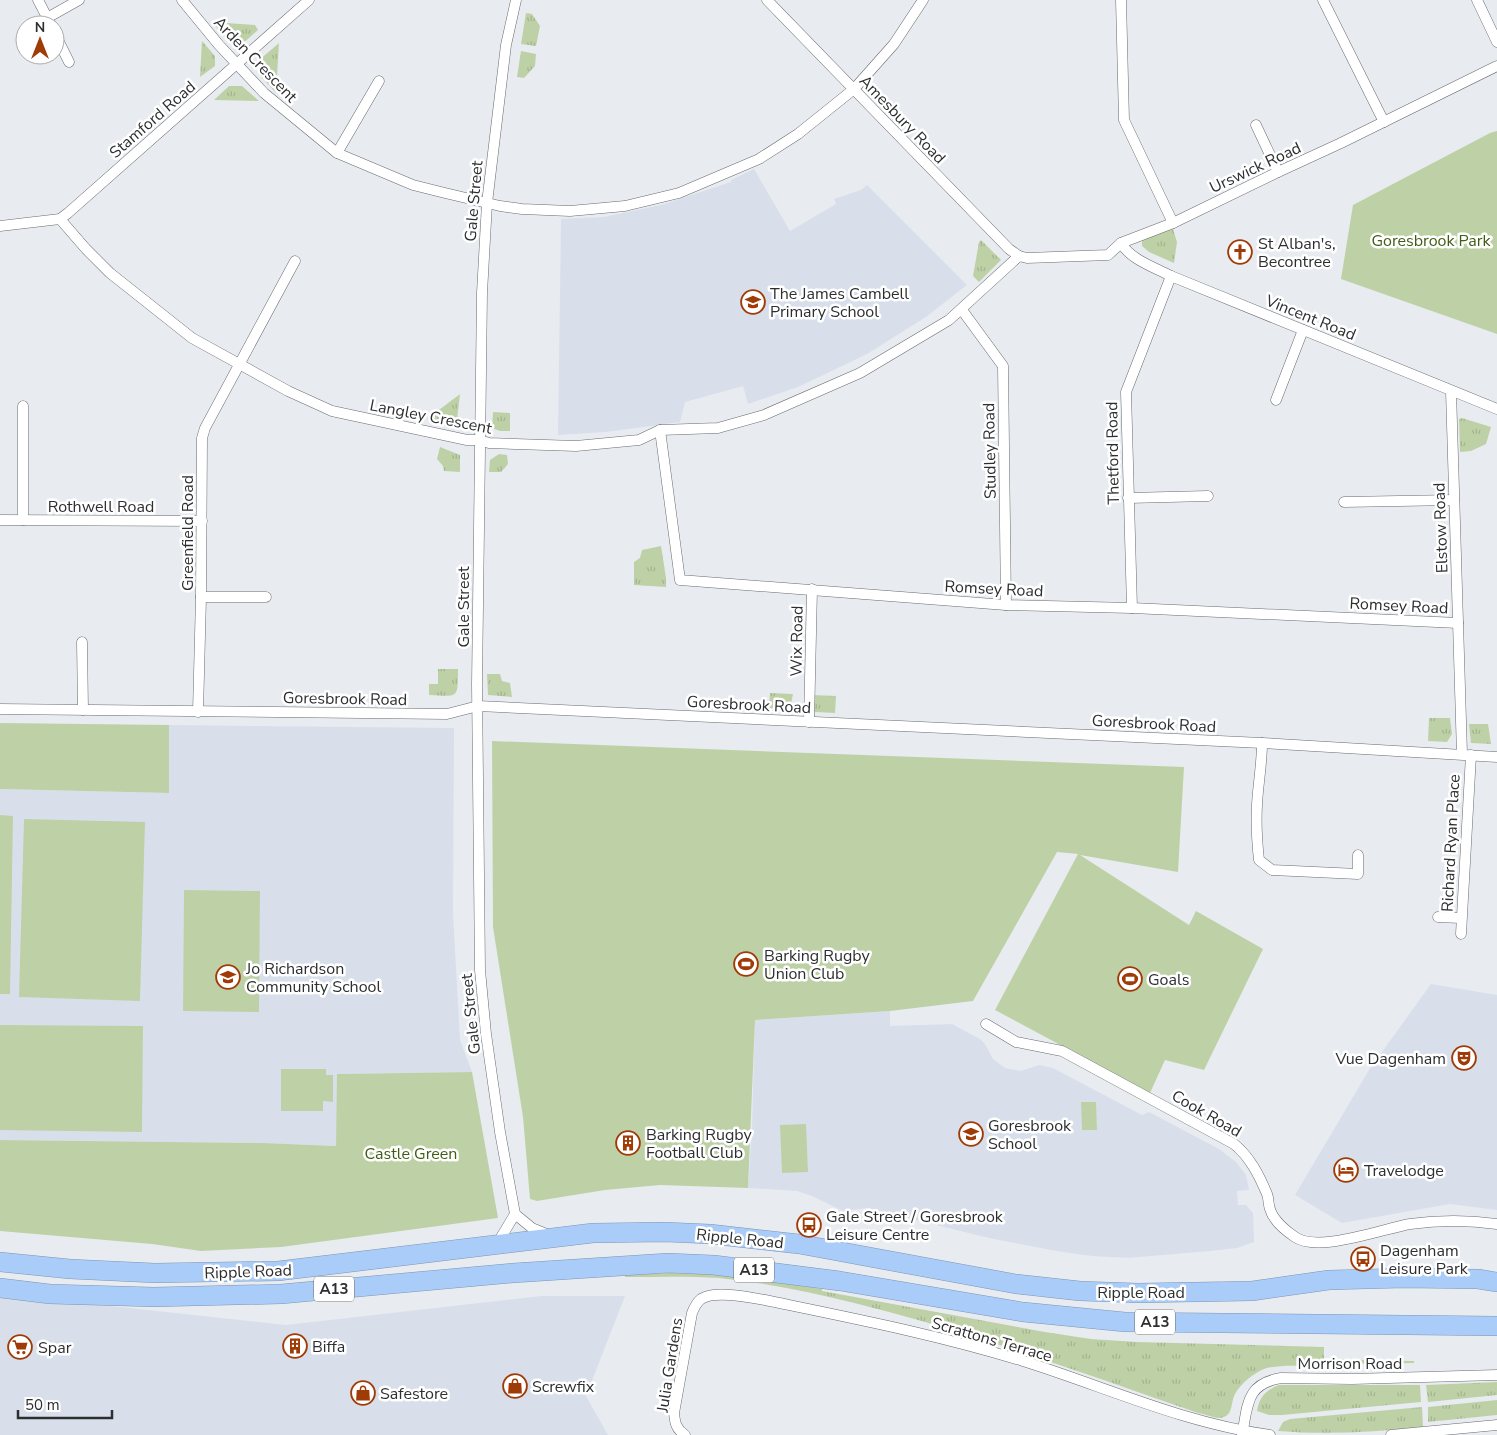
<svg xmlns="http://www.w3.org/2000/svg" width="1497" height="1435" viewBox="0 0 1497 1435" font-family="'Nunito Sans',sans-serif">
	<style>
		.built { fill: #d8dfeb }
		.grass { fill: url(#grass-tufts) }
		.park { fill: #bed1a6 }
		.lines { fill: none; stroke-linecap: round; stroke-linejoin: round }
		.street-casing { stroke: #686b6f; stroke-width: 11 }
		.highway-casing { stroke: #7e95b2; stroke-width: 20 }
		.street { stroke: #fff; stroke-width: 10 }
		.highway { stroke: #aaccf8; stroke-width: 19 }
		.labels { text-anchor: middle; stroke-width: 5; stroke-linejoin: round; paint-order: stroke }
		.shield { fill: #fff; stroke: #6c6d6e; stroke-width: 1 }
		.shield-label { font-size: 15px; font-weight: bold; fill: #2d2e30 }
		.street-label { font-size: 16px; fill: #2d2e30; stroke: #fff }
		.park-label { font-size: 16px; fill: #435c13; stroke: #fff }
		.poi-label { font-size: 16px; fill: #2d2e30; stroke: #fff; text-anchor: start }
	</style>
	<defs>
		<pattern id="grass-tufts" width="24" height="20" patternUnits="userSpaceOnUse" patternTransform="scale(1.25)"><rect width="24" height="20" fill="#bed1a6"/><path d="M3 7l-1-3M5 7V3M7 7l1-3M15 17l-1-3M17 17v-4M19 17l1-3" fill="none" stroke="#a4b48f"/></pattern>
	</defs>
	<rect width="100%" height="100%" fill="#e8ecf1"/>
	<!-- built -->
	<g class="built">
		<path d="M754,169L790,231L836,204L834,199L861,190L867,185L967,285L926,317L867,354L798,387L748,404L743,386L685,402L680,422L606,432L558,435L561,219L604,217L661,205L731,182V180Z"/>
		<path d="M169,725L454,728L453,913L460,1040L472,1072L337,1074V1146L264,1143L0,1140V789L169,793Z"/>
		<path d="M1431,984L1497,995V1210L1450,1204L1342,1223L1295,1195L1369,1070Z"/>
		<path d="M890,1011V1026L952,1024L980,1039L985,1044L993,1059L1005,1068L1021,1071L1039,1065L1053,1068L1142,1115L1149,1112L1219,1149L1236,1162L1246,1175L1249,1190L1237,1191L1238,1205H1246L1253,1213L1254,1242L1237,1248L1210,1251L1128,1258L1092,1256L1056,1251L989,1238L867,1208L843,1211L812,1196L797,1191L748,1188L752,1128L755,1020Z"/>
		<path d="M0,1291L93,1304L286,1325L541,1296H625L586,1396L608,1435H0Z"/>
	</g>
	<!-- grass -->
	<g class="grass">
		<path d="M526,13L532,14L540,26L536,46L521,44Z"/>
		<path d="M212,22L255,25L258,30L241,45L228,41Z"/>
		<path d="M202,41L215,56V66L200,77Z"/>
		<path d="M279,43L276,93L258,73V61Z"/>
		<path d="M521,51L536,54L535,66L524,78L517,77Z"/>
		<path d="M229,86H242L259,101L214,100Z"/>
		<path d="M1172,226L1177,242L1174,263L1149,252L1142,246V241Z"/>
		<path d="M981,240L1001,260L979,282L973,276L979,242Z"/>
		<path d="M460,394L457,420L449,425L427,419Z"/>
		<path d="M493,412L510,413V431H500L492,428Z"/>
		<path d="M1462,418L1491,427L1486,444L1471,451L1460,452L1459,419Z"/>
		<path d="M440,447L460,455V472L444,471L443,466L437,459Z"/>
		<path d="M499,454L507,455L508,464L501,472H489L490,460Z"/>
		<path d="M661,546L666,578V587L634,585V562L640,558L642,550Z"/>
		<path d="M438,669H458C458,700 458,696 429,695V684H438Z"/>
		<path d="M487,674H500L502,681L510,683L512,697L488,695Z"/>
		<path d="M770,693L793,694L790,709L769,708Z"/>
		<path d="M812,695L836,696L835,713L815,712L813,710Z"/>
		<path d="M1429,718H1450L1452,734L1447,742L1428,741Z"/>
		<path d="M1469,724H1488L1491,744L1471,743Z"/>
		<path d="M671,1273L730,1275L822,1289V1291L1045,1332L1091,1339L1137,1342L1324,1347V1359L1414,1361V1363L1341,1364L1337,1368C1318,1367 1282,1363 1264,1369C1254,1373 1240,1384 1235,1394C1231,1401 1233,1414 1224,1417C1217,1420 1206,1414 1198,1413C1096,1378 994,1340 889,1312C833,1297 777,1284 719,1278C688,1276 656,1277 625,1277V1275Z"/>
		<path d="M1497,1382V1395L1428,1402L1426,1385Z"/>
		<path d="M1279,1385H1420L1421,1402L1282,1415H1269L1257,1411C1259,1397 1266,1390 1279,1385Z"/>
		<path d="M1497,1400V1415L1428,1422V1407Z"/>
		<path d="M1422,1407L1423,1427C1374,1432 1327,1435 1278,1431L1283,1422L1290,1419Z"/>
	</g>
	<!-- park -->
	<g class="park">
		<path d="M1497,131V334L1341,279L1353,205L1490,133Z"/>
		<path d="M0,723L169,725V793L0,789Z"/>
		<path d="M492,741L1184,767L1178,872L1080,855L1189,925L1196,911L1263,949L1204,1070L1165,1060L1150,1093L995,1010L1078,854L1057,852L973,1001L890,1011L755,1020L748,1188L660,1185L605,1190L537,1201L530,1199L523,1117L493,927Z"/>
		<path d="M0,815L13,816L10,994H0Z"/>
		<path d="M24,819L145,822L140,1001L19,997Z"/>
		<path d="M184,890L260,891L259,1012L183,1011Z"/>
		<path d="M0,1025L143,1026L142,1132L0,1130Z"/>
		<path d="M281,1069H326V1075H333V1102L323,1101V1111H281Z"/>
		<path d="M472,1072L498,1218L281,1247L201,1251L152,1244L0,1231V1140L264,1143L336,1146L337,1074Z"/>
		<path d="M1081,1102H1096L1097,1130H1082Z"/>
		<path d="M806,1124L808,1172L782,1173L780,1125Z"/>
	</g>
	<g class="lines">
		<!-- street casing -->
		<g class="street-casing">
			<g id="street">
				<path d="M38,0L51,25"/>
				<path d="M182,0L219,45L264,93L337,153L413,185L445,193L500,206L522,209L570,211L625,206L679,193L759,159L798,134L854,89L894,44L923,0"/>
				<path d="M516,0L506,45L487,203L482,293L477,684L480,970L486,1034L500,1132L515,1214L532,1228L549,1235"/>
				<path d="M767,0L1009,249L1019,256L1027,258L1108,255L1121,243L1173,223L1278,172L1341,143L1497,66"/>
				<path d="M1121,0L1124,120L1173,223"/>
				<path d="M1323,0L1384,122"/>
				<path d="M1477,0L1497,42"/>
				<path d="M47,18L79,0"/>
				<path d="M55,34L69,62"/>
				<path d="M1256,125L1278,172"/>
				<path d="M337,153L379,81"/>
				<path d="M60,219L86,249L110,273L192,338L288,391L332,411L467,440H479L489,443L576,446L639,440L660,430L718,428L764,415L860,373L949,320L1019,256"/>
				<path d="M0,226L60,219L68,213L309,0"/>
				<path d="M1121,243C1131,260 1154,267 1171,276L1497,409"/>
				<path d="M962,310L1003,366L1006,605"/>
				<path d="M1451,391L1462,754"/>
				<path d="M1276,400L1303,330"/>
				<path d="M23,406V520"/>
				<path d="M660,430L680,580L1006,605L1132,608L1458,623"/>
				<path d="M1128,498L1208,496"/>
				<path d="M1344,502L1454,500"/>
				<path d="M0,520L202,521"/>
				<path d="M201,597H266"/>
				<path d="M1132,608L1126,392L1171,276"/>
				<path d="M82,642L83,710"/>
				<path d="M0,709L447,714L478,706L1262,743L1497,757"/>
				<path d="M198,712L201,597L202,438L205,428L295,261"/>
				<path d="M809,722L812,589"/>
				<path d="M1262,743C1262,764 1258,784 1257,805C1256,823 1257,842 1259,860L1272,870L1358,874V855"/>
				<path d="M1438,917L1461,918"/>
				<path d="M1461,934L1471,755"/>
				<path d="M986,1024L1016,1042L1062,1051L1234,1144C1250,1157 1259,1175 1267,1194C1269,1199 1268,1204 1270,1209C1273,1220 1286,1231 1295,1237C1318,1253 1382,1229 1410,1224C1438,1220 1469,1220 1497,1224"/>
				<path d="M497,1244L515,1214"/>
				<path d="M685,1435C676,1429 675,1423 674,1413L692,1313C694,1308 696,1303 701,1299C715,1290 749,1297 765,1300C852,1318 939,1335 1023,1361C1106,1387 1183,1423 1270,1435"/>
				<path d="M1242,1435C1248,1406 1245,1384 1281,1378L1352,1379L1497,1375"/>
				<path d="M1391,1435L1497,1425"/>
			</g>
		</g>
		<!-- highway casing -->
		<g class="highway-casing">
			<g id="highway">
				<path d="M0,1262L70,1269L155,1273L278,1271L593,1233L665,1232L710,1234L799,1244L1016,1284L1080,1291L1138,1293L1252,1291L1329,1280L1404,1278L1478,1279L1497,1282"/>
				<path d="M0,1288L50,1294L154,1297L281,1294L513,1273L668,1263L714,1265L840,1281L1023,1312L1125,1322L1497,1326"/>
			</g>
		</g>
		<!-- street -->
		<use href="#street" class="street"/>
		<!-- highway -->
		<use href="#highway" class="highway"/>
	</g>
	<!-- icons -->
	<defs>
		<g id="church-ring" transform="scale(1.25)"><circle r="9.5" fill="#fff" stroke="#9f3b06" stroke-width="1.5"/><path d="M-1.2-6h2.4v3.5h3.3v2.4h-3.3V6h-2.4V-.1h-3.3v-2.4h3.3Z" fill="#9f3b06"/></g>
		<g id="school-ring" transform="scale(1.25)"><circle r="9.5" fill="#fff" stroke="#9f3b06" stroke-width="1.5"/><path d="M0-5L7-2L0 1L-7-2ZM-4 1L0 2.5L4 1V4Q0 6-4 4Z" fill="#9f3b06"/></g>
		<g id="stadium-ring" transform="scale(1.25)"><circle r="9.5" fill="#fff" stroke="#9f3b06" stroke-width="1.5"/><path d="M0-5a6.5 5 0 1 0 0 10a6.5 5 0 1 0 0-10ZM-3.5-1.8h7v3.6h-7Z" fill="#9f3b06"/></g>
		<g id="theatre-ring" transform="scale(1.25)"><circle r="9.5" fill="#fff" stroke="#9f3b06" stroke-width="1.5"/><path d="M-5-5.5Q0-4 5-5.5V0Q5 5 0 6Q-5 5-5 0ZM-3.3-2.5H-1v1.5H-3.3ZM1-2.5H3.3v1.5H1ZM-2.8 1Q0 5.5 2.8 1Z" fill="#9f3b06"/></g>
		<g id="building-ring" transform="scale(1.25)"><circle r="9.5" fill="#fff" stroke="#9f3b06" stroke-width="1.5"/><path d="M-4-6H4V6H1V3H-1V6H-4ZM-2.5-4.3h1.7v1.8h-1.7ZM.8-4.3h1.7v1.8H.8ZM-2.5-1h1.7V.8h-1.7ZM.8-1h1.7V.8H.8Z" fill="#9f3b06"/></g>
		<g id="hotel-ring" transform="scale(1.25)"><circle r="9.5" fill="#fff" stroke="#9f3b06" stroke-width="1.5"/><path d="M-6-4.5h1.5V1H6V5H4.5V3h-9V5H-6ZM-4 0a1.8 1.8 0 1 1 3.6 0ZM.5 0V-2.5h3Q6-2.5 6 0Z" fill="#9f3b06"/></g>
		<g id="bus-ring" transform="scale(1.25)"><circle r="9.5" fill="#fff" stroke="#9f3b06" stroke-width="1.5"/><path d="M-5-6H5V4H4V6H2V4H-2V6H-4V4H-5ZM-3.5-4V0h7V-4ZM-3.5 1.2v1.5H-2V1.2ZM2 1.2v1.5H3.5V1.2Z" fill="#9f3b06"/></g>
		<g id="supermarket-ring" transform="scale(1.25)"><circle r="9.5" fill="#fff" stroke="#9f3b06" stroke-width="1.5"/><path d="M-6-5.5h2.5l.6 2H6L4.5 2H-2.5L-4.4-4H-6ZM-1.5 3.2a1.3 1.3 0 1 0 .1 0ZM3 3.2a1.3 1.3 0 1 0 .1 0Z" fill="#9f3b06"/></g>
		<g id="shop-ring" transform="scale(1.25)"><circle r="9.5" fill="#fff" stroke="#9f3b06" stroke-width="1.5"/><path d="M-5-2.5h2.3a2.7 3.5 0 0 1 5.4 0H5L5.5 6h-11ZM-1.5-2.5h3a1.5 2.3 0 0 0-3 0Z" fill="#9f3b06"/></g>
	</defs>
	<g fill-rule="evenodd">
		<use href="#church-ring" x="1240" y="252"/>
		<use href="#school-ring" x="753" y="302"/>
		<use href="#stadium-ring" x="746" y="964"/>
		<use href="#school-ring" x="228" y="977"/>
		<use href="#stadium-ring" x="1130" y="979"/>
		<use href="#theatre-ring" x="1464" y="1058"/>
		<use href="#school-ring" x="971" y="1134"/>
		<use href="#building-ring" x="628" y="1143"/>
		<use href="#hotel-ring" x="1346" y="1170"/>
		<use href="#bus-ring" x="809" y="1225"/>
		<use href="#bus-ring" x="1363" y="1259"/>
		<use href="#building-ring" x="295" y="1346"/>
		<use href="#supermarket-ring" x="20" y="1347"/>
		<use href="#shop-ring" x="515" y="1386"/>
		<use href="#shop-ring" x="363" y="1393"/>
	</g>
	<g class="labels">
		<!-- shield labels -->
		<g class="shield">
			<rect x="734" y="1257.5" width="40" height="25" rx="4"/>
			<rect x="314" y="1276.5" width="40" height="25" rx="4"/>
			<rect x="1135" y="1309.5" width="40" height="25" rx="4"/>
		</g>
		<g class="shield-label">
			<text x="754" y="1275">A13</text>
			<text x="334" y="1294">A13</text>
			<text x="1155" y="1327">A13</text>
		</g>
		<!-- street labels -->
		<g class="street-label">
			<text transform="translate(256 59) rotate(46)" y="6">Arden Crescent</text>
			<text transform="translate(152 119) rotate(-41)" y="6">Stamford Road</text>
			<text transform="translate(903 119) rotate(46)" y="6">Amesbury Road</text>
			<text transform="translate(1255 167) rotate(-25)" y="6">Urswick Road</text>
			<text transform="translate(473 201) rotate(-85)" y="6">Gale Street</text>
			<text transform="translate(1311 317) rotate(22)" y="6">Vincent Road</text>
			<text transform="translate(431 416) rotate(11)" y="6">Langley Crescent</text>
			<text transform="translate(989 451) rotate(-91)" y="6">Studley Road</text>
			<text transform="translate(1112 453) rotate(-91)" y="6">Thetford Road</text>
			<text x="101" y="512">Rothwell Road</text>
			<text transform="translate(1440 528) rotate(-92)" y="6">Elstow Road</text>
			<text transform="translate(187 533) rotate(-90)" y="6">Greenfield Road</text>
			<text transform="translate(994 588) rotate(3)" y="6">Romsey Road</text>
			<text transform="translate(1399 605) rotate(3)" y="6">Romsey Road</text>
			<text transform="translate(463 607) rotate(-90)" y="6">Gale Street</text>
			<text transform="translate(796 641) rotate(-89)" y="6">Wix Road</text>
			<text transform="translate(345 698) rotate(1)" y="6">Goresbrook Road</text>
			<text transform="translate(749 704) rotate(3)" y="6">Goresbrook Road</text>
			<text transform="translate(1154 723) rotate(3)" y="6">Goresbrook Road</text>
			<text transform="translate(1450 843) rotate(-87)" y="6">Richard Ryan Place</text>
			<text transform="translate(470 1014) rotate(-96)" y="6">Gale Street</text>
			<text transform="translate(1207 1113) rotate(30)" y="6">Cook Road</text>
			<text transform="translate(740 1238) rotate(6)" y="6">Ripple Road</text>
			<text transform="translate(248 1271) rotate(-2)" y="6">Ripple Road</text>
			<text x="1141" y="1298">Ripple Road</text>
			<text transform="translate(992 1339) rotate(16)" y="6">Scrattons Terrace</text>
			<text x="1350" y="1369">Morrison Road</text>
			<text transform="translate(669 1365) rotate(-81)" y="6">Julia Gardens</text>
		</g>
		<!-- park labels -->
		<g class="park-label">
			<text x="1431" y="246">Goresbrook Park</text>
			<text x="411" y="1159">Castle Green</text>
		</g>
		<!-- poi labels -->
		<g class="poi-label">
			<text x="1258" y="249">St Alban's,<tspan x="1258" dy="18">Becontree</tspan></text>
			<text x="770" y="299">The James Cambell<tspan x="770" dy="18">Primary School</tspan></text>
			<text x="764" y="961">Barking Rugby<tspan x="764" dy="18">Union Club</tspan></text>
			<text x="246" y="974">Jo Richardson<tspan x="246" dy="18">Community School</tspan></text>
			<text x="1148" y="985">Goals</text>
			<text x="1446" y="1064" text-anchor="end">Vue Dagenham</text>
			<text x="988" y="1131">Goresbrook<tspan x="988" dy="18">School</tspan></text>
			<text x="646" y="1140">Barking Rugby<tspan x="646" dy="18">Football Club</tspan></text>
			<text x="1364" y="1176">Travelodge</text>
			<text x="826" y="1222">Gale Street / Goresbrook<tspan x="826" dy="18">Leisure Centre</tspan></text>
			<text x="1380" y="1256">Dagenham<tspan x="1380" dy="18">Leisure Park</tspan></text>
			<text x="312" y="1352">Biffa</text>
			<text x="38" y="1353">Spar</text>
			<text x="532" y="1392">Screwfix</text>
			<text x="380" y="1399">Safestore</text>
		</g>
	</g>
	<!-- north arrow -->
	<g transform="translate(40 40)"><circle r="24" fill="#ffffff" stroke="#ababac"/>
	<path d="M0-4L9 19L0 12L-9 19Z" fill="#9f3b06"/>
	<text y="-8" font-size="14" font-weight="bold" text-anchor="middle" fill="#2d2e30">N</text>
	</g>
	<!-- scale -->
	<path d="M18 1410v8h94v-8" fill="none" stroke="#2d2e30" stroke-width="2.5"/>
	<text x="25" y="1410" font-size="15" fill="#2d2e30" stroke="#ffffff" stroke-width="4" paint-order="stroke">50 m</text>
</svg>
